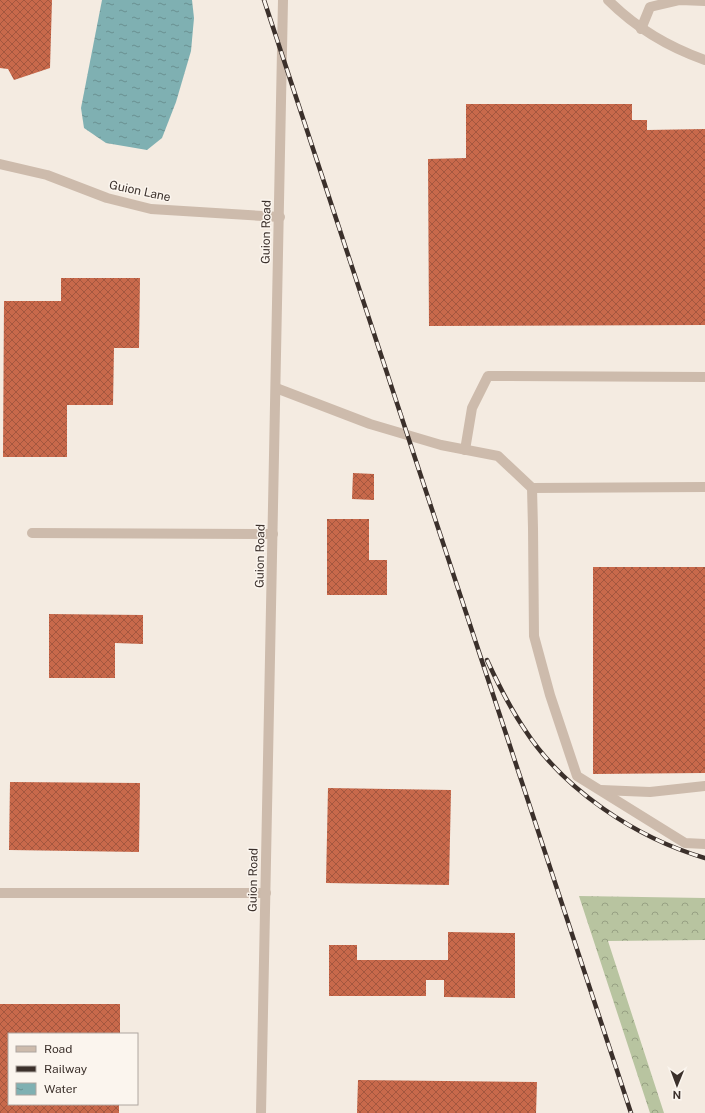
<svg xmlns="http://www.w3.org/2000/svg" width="705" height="1113" viewBox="0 0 705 1113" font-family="'Public Sans',sans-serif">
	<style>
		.forest { fill: url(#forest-crowns) }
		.water { fill: url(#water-ripples) }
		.building { fill: url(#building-cross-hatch) }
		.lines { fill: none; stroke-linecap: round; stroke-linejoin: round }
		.minor { stroke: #cdbbac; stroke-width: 10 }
		.rail-casing { stroke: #3b302b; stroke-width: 4.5 }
		.rail { stroke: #fbf5ee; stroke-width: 3; stroke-dasharray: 9; stroke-linecap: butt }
		.labels { text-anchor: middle; stroke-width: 3; stroke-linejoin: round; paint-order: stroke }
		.street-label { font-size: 12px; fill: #3b302b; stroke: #fbf5ee }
	</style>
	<defs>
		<pattern id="forest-crowns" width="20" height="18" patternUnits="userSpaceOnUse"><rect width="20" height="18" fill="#b8c4a0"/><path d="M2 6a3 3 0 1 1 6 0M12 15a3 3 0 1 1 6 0" fill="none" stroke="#97a083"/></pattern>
		<pattern id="water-ripples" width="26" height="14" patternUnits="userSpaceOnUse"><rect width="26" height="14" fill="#7fb0b2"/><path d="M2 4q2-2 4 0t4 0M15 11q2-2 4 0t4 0" fill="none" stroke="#699091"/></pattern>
		<pattern id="building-cross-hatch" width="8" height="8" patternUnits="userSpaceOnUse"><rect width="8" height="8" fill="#c8694b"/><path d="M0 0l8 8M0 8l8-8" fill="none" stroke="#a4573f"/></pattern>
	</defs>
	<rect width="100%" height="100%" fill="#f4ebe1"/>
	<!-- forest -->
	<path class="forest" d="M579,896L705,898V940L608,941L664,1113H650Z"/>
	<!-- water -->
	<path class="water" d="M102,0H192L194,18L191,51L176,102L162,138L147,150L106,143L84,128L81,108Z"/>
	<!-- building -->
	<g class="building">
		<path d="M0,0H52L50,68L14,80L8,69L0,68Z"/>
		<path d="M466,104H632V120H647V130L705,129V325L429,326L428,159L466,158Z"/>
		<path d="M61,278H140L139,348H114L113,405H67V457H3L4,301H61Z"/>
		<path d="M353,473L374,474V500L352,499Z"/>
		<path d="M327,519H369V560H387V595H327Z"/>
		<path d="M593,567H705V773L593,774Z"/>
		<path d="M49,614L143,615V644L115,643V678H49Z"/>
		<path d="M10,782L140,783L139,852L9,850Z"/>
		<path d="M328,788L451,790L449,885L326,883Z"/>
		<path d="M448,932L515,933V998L444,997V980H426V996H329V945H357V960H448Z"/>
		<path d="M0,1004H120V1034H9V1104H119V1113H0Z"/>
		<path d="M358,1080L537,1082L536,1113H357Z"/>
	</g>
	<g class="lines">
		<!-- minor -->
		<g class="minor">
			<path d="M608,0C636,28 668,47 705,60"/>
			<path d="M641,29L650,7L680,0L705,1"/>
			<path d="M0,164L47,175L107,198L151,209L280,217"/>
			<path d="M276,388L370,424L441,445L498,456L532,488L533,528L534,636L550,695L577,776L685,843L705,844"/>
			<path d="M465,450L472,408L488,376L705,377"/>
			<path d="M532,488L705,487"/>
			<path d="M32,533L273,534"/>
			<path d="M601,790L650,792L705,786"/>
			<path d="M0,893H266"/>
			<path d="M261,1113L283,0"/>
		</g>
		<!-- rail casing -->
		<g class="rail-casing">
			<g id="rail">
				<path d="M264,0L631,1113"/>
				<path d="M487,660C498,684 510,708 525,730C564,790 636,838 705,858"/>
			</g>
		</g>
		<!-- rail -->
		<use href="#rail" class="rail"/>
	</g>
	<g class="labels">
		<!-- street labels -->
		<g class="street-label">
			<text transform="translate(140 191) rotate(12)" y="4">Guion Lane</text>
			<text transform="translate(266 232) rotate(-89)" y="4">Guion Road</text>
			<text transform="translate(260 556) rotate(-89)" y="4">Guion Road</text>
			<text transform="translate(253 880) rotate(-89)" y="4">Guion Road</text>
		</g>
	</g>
	<!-- legend -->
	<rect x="8" y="1033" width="130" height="72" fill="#fbf5ee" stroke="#aea6a0"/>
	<rect x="16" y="1046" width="20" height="6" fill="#cdbbac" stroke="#aea6a0"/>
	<text x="44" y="1053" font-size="12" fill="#3b302b">Road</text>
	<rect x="16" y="1066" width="20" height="6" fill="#3b302b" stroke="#aea6a0"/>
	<text x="44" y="1073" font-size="12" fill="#3b302b">Railway</text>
	<rect x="16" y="1083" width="20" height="12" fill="url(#water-ripples)" stroke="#aea6a0"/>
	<text x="44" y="1093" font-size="12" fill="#3b302b">Water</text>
	<!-- north arrow -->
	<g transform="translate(677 1085) rotate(181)" stroke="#fbf5ee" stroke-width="3" paint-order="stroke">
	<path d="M0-3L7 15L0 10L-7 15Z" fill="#3b302b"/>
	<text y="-6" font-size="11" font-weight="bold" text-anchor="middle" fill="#3b302b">N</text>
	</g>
</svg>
